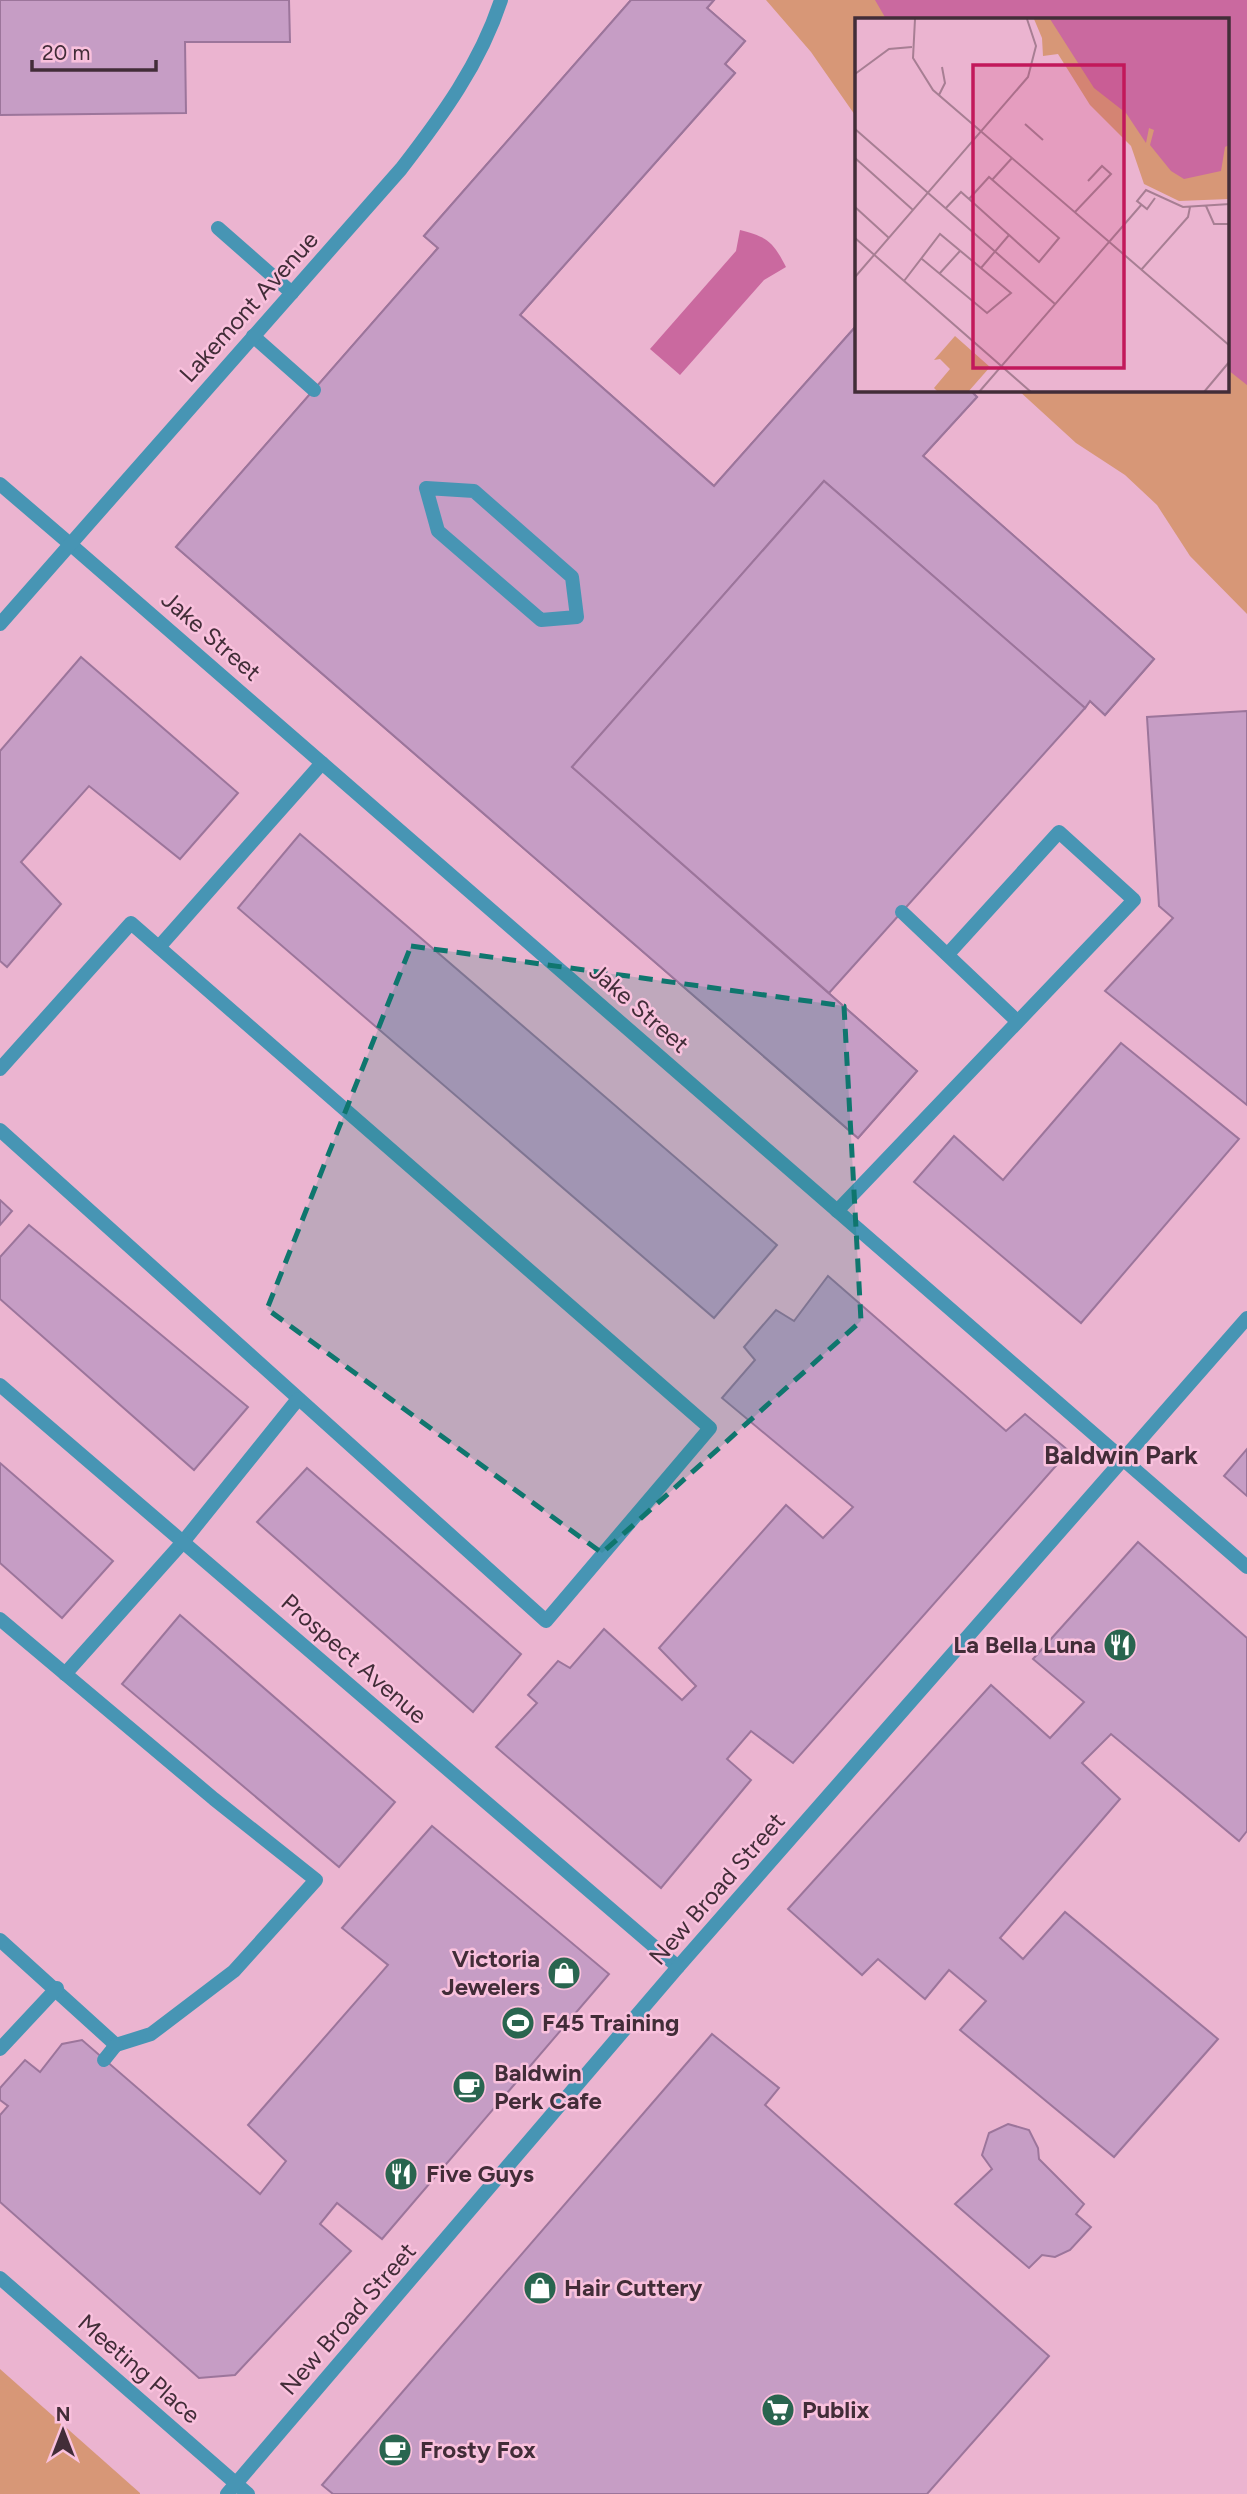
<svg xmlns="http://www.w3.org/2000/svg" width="1247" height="2494" font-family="Figtree,sans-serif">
<rect width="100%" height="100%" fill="#ebb4d0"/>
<g fill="#d79777">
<path d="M766 0H1247V614L1190 556 1157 505 1125 475 1076 443 1018 390H1228V19H857V118L811 52Z"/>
<path d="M0 2369 140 2493V2494H0Z"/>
</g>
<g fill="#ca699f">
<path d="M875 0H1247V385L1228 370V19H886Z"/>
<path d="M740 230C768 237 773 242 786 267L764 280 680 375 650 349 736 251Z"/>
</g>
<g fill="#c69dc5" stroke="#9c759b" stroke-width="2">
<path d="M0 0H289L290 42H185L186 113 0 115Z"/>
<path d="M631 0H714L707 8 745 41 725 64 735 73 520 315 714 486 857 325V390H970L977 397 923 456 1154 659 1105 715 1090 701 1085 708 824 481 572 767 917 1071 858 1138 176 547 438 248 424 236Z"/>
<path d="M631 0H714L707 8 745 41 725 64 735 73 520 315 714 486 857 325V390H970L977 397 923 456 1154 659 1105 715 1090 701 1085 708 824 481 572 767 917 1071 858 1138 176 547 438 248 424 236Z"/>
<path d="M824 481 1085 708 829 993 572 767Z"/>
<path d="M81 657 238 793 180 859 89 786 21 862 61 904 7 967 0 961V751Z"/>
<path d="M1247 711V1105L1105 991 1173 918 1159 906 1147 717Z"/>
<path d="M300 834 777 1245 714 1318 238 908Z"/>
<path d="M1121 1043 1239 1139 1081 1323 914 1182 954 1136 1003 1180Z"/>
<path d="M0 1200 12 1211 0 1225Z"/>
<path d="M29 1225 248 1407 194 1470 0 1299V1257Z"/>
<path d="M828 1276 1006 1431 1025 1414 1069 1451 793 1763 751 1731 727 1759 751 1780 661 1888 496 1747 537 1703 528 1695 558 1661 570 1668 604 1629 682 1700 696 1686 659 1648 786 1505 823 1538 853 1507 722 1398 755 1360 744 1347 776 1310 794 1321Z"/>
<path d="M1247 1449V1496L1224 1476Z"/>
<path d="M0 1463 113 1561 62 1618 0 1563Z"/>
<path d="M307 1468 521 1654 473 1712 257 1522Z"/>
<path d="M1138 1542 1247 1638V1831L1239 1841 1111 1734 1082 1763 1120 1799 1000 1938 1023 1959 1065 1912 1218 2039 1114 2157 960 2030 986 2001 949 1970 925 1999 878 1959 862 1975 788 1909 991 1685 1050 1738 1084 1702 1033 1659Z"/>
<path d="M180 1615 395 1802 339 1867 122 1684Z"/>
<path d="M432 1826 609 1974 382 2239 337 2203 320 2224 351 2251 235 2375 199 2378 0 2202V2115L8 2106 0 2100V2088L25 2060 40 2072 62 2044 82 2040 260 2194 286 2161 248 2125 388 1965 342 1928Z"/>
<path d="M712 2034 779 2088 765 2105 1049 2356 927 2494H333L322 2485Z"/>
<path d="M1008 2124 1029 2130 1038 2148 1039 2159 1084 2204 1076 2214 1091 2227 1070 2250 1055 2257 1042 2255 1029 2268 955 2204 992 2169 982 2155 989 2133Z"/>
</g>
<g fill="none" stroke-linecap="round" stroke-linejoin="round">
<g stroke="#4795b4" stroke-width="14">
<path d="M218 228 292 293"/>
<path d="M253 336 314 390"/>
<path d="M426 488 474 491 572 577 577 617 541 620 438 531Z"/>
<path d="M902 912 1017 1021"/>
<path d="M159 947 322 763"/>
<path d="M0 1069 131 923 710 1428 546 1621 0 1130"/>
<path d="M837 1211 1134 900 1059 832 948 954"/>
<path d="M0 1619 214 1799 316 1880 234 1971 151 2034 116 2045 0 1940"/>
<path d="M65 1674 183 1542 298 1399"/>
<path d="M0 2049 57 1988"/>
<path d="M104 2060 116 2045"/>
</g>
<g stroke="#4795b4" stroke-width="14">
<path d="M0 484 70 544"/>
<path d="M0 1385 678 1967"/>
<path d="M0 2278 248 2494"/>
<path d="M227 2494 678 1967 1247 1318"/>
</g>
<g stroke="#4795b4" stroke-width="14">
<path d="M70 544 1247 1567"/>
<path d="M0 624 401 169C442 116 480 64 501 0"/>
</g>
</g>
<path fill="#0f766e" fill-opacity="0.2" stroke="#0f766e" stroke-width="5" stroke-dasharray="14 9" stroke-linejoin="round" d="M411 946 844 1006 861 1321 602 1553 267 1309Z"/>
<defs>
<symbol id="restaurant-disc" viewBox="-11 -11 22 22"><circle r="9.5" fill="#29654f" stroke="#f9c1dd"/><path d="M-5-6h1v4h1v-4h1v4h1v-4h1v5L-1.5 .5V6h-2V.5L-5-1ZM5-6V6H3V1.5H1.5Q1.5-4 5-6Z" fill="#fff"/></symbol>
<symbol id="shop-disc" viewBox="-11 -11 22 22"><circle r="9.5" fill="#29654f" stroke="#f9c1dd"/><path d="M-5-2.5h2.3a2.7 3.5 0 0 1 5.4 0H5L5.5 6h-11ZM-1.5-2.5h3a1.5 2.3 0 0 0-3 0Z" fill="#fff"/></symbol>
<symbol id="stadium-disc" viewBox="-11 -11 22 22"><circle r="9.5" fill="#29654f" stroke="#f9c1dd"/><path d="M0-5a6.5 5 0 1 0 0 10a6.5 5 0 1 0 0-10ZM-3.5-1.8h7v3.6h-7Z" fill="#fff"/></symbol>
<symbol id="cafe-disc" viewBox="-11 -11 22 22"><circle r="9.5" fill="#29654f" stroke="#f9c1dd"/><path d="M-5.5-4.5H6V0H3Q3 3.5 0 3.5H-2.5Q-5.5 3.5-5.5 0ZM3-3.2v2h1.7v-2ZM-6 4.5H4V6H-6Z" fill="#fff"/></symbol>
<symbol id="supermarket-disc" viewBox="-11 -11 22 22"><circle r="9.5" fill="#29654f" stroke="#f9c1dd"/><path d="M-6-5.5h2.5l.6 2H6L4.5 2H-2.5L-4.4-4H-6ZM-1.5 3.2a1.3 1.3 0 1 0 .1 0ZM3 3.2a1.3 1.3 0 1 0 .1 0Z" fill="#fff"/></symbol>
</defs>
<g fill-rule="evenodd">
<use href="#restaurant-disc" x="1101" y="1626" width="38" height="38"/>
<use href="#shop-disc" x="545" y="1954" width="38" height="38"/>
<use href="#stadium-disc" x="499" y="2004" width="38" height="38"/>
<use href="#cafe-disc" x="450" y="2068" width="38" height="38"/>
<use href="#restaurant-disc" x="382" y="2155" width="38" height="38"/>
<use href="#shop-disc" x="521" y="2269" width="38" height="38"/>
<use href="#supermarket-disc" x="759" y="2391" width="38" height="38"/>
<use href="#cafe-disc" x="376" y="2431" width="38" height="38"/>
</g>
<g text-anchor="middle" stroke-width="5" stroke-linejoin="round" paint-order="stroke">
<g font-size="24" fill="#422d38" stroke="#f9c1dd">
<text transform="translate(249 307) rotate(-48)" y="8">Lakemont Avenue</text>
<text transform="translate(211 636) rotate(41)" y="8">Jake Street</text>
<text transform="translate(639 1008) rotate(41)" y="8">Jake Street</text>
<text transform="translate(354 1659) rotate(41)" y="8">Prospect Avenue</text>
<text transform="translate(717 1889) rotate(-49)" y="8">New Broad Street</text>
<text transform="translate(348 2319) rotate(-49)" y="8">New Broad Street</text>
<text transform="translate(139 2369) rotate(41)" y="8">Meeting Place</text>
</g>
<g font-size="24" font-weight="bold" fill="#422d38" stroke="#f9c1dd" text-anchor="start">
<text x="1096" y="1653" text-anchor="end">La Bella Luna</text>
<text x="540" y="1967" text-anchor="end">Victoria<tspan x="540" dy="28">Jewelers</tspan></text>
<text x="542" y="2031">F45 Training</text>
<text x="494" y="2081">Baldwin<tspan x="494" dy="28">Perk Cafe</tspan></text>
<text x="426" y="2182">Five Guys</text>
<text x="564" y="2296">Hair Cuttery</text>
<text x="802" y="2418">Publix</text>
<text x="420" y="2458">Frosty Fox</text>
</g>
<g font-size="26" font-weight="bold" fill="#422d38" stroke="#f9c1dd">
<text x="1121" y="1464">Baldwin Park</text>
</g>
</g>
<g transform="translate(855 18)">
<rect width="374" height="374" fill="#ebb4d0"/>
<path d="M179 1H248L374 89V181L324 183 289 166 276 128 235 87 203 36 188 38 187 20ZM100 318 135 349 113 374H83L79 370 95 351 85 341 79 342Z" fill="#d79777"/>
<path d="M195 1H374V127L370 129 366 153 329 161 316 153 295 127 299 112 294 110 291 125 271 95 239 70Z" fill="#ca699f"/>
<path fill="none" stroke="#a77e93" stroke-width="2" d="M60 1 58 40 78 72 375 328M0 56 34 31 57 29M84 77 90 65 87 49M170 106 188 122M170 106 188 122M0 111 200 286M0 140 58 192M137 162 157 140M300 180 292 191 282 183 291 172 328 189 375 186M351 188 359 206H375M0 189 34 220M90 191 106 174 114 181M220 194 256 156 247 148 233 163M0 220 176 374M126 250 154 217 184 244 204 220 134 159 114 181 154 217M286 252 333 199 335 189M85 255 105 233M0 259 173 59 181 28 172 1M49 263 85 216 156 275 132 295 67 241M124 374 287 186M349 374 375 343"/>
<path fill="#c2185b" fill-opacity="0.15" stroke="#c2185b" stroke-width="3.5" d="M118 47H269V350H118Z"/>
<rect width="374" height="374" fill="none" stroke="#422d38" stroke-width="3.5"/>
</g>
<g transform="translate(63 2431)" stroke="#f9c1dd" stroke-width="5" paint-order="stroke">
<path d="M0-5L12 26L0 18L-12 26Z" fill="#422d38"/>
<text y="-10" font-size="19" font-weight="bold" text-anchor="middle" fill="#422d38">N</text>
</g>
<path d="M32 60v10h124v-10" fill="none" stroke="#422d38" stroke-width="3.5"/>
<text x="42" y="60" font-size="21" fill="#422d38" stroke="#f9c1dd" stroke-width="5" paint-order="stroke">20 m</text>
</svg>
